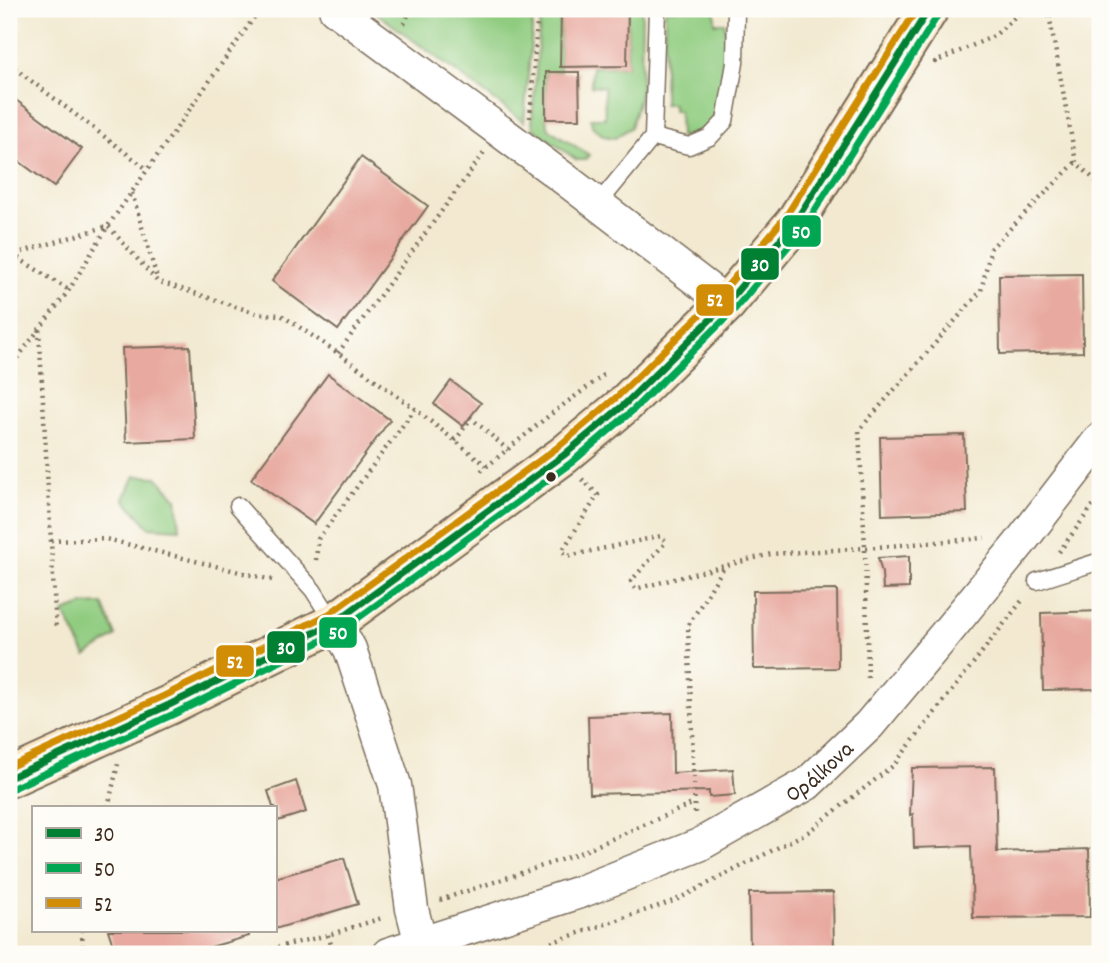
<svg xmlns="http://www.w3.org/2000/svg" width="1109" height="963" font-family="Dekko,sans-serif">
<rect width="100%" height="100%" fill="#fdfcf7"/>
<filter id="ink" filterUnits="userSpaceOnUse"><feTurbulence type="fractalNoise" baseFrequency=".0143" numOctaves="2"/><feDisplacementMap in="SourceGraphic" scale="14" xChannelSelector="R" yChannelSelector="G"/><feConvolveMatrix kernelMatrix="1 2 1 2 8 2 1 2 1" color-interpolation-filters="sRGB"/></filter>
<filter id="wash" filterUnits="userSpaceOnUse"><feTurbulence type="fractalNoise" baseFrequency=".00686" numOctaves="4" result="noise"/><feDisplacementMap in="SourceGraphic" scale="28" xChannelSelector="R" yChannelSelector="G"/><feGaussianBlur stdDeviation="1.57" result="paint"/><feColorMatrix in="noise" values="0 0 0 0 0 0 0 0 0 0 0 0 0 0 0 0 0 1.4 0 .05"/><feComposite in="paint" operator="in"/></filter>
<g filter="url(#wash)">
<rect width="100%" height="100%" fill="#f2e9d0"/>
<g fill="#90cc80" stroke="#667b4f" stroke-width="2">
<path d="M371 9H534L524 122Z"/>
<path d="M541 9H561L560 72 546 73V119L549 129 589 155 585 160H577L534 129 532 123Z"/>
<path d="M628 9H642L641 91 631 127 615 138 604 136 592 126 591 118H605L604 87 591 86 592 67 627 66Z"/>
<path d="M665 9H715V23H725C724 53 730 108 705 128 698 134 689 135 680 137L679 111 673 110V104H664Z"/>
<path d="M135 476 157 477 177 499 180 529 149 527 124 499Z"/>
<path d="M103 604 116 636 86 656 64 612 83 605Z"/>
</g>
<g id="blocks">
<g fill="#e8aaa0">
<path d="M561 9H628L627 66 560 67Z"/>
<path d="M546 72H579L580 119H546Z"/>
<path d="M9 95 82 149 54 187 9 154Z"/>
<path d="M361 157 428 206 338 330 272 281Z"/>
<path d="M1082 274 1083 352 1000 354 999 275Z"/>
<path d="M190 346 195 439 126 442 122 348Z"/>
<path d="M328 374 390 420 314 524 251 479Z"/>
<path d="M451 381 481 403 463 426 434 404Z"/>
<path d="M964 435 967 512 882 515 880 437Z"/>
<path d="M909 556V588L883 589 882 573 878 558Z"/>
<path d="M837 590 838 668 754 669 753 591Z"/>
<path d="M1100 611V689L1043 690 1041 613Z"/>
<path d="M672 713 673 773 733 769 735 795 709 797V791L590 794 588 716Z"/>
<path d="M995 767 997 852 1089 849 1090 917 973 918 971 846 914 848 913 814 910 815 912 768Z"/>
<path d="M296 781 306 812 278 821 275 807H273L268 791Z"/>
<path d="M344 858 358 904 275 929V878Z"/>
<path d="M833 892 834 954H750L749 893Z"/>
<path d="M108 930H248L249 936 186 954H116Z"/>
</g>
</g>
</g>
<g filter="url(#ink)">
<use href="#blocks" fill-opacity="0" stroke="#7b6d5c" stroke-width="2"/>
<g fill="none" stroke-linecap="round" stroke-linejoin="round">
<defs>
<g id="lane">
<path d="M653 137 689 146 710 137 725 121 735 63 736 9"/>
<path d="M598 204 653 137 657 9"/>
<path d="M238 506 313 590 334 623"/>
<path d="M1037 581 1100 561"/>
</g>
<g id="street">
<path d="M335 9 566 180 727 303"/>
<path d="M334 623 350 649 395 785 412 909 421 944"/>
<path id="s1" d="M388 954 580 892 699 845 807 784 869 725 943 637 1019 544 1100 439"/>
</g>
<path id="secondary" d="M9 778 169 705 334 623 564 455 625 404 727 303 795 222 929 9"/>
</defs>
<use href="#lane" stroke="#7b6d5c" stroke-width="19"/>
<use href="#street" stroke="#7b6d5c" stroke-width="35"/>
<use href="#secondary" stroke="#7b6d5c" stroke-width="42"/>
<g stroke="#7b6d5c" stroke-width="4.5" stroke-dasharray="2 5" stroke-linecap="butt">
<path d="M1048 9 1076 162 1100 185"/>
<path d="M404 24 411 9"/>
<path d="M936 61 935 62 994 36 1024 9"/>
<path d="M9 64 147 169"/>
<path d="M530 118 538 9"/>
<path d="M132 193 157 278"/>
<path d="M22 252 108 226 157 281 259 314 281 315 338 353 415 409 487 466"/>
<path d="M18 258 69 290"/>
<path d="M39 330 56 630"/>
<path d="M338 353 484 153"/>
<path d="M9 369 69 290 108 226 260 9"/>
<path d="M470 417 508 450"/>
<path d="M455 441 471 418"/>
<path d="M481 471 551 414 604 375"/>
<path d="M582 479 598 495 562 551 568 556 661 536 666 542 631 581 635 589 771 554 865 548 985 538"/>
<path d="M51 541 106 539 276 581"/>
<path d="M1059 552 1100 496"/>
<path d="M316 560 318 539 415 409"/>
<path d="M868 678 865 548 859 430 981 291 991 248 1076 162"/>
<path d="M108 807 118 764"/>
<path d="M695 813 688 626 724 567"/>
<path d="M440 900 575 855 694 803"/>
<path d="M82 930 83 954"/>
<path d="M328 935 334 954"/>
<path d="M250 954 328 935 385 917"/>
<path d="M518 954 676 900 808 832 894 765 1024 598"/>
</g>
<use href="#lane" stroke="#fff" stroke-width="16"/>
<use href="#street" stroke="#fff" stroke-width="32"/>
<use href="#secondary" stroke="#fbe6c4" stroke-width="38"/>
<defs>
<path id="bus-1" d="M9 778 169 705 334 623 564 455 625 404 727 303 795 222 929 9"/>
<path id="bus-2" d="M13 788 174 714 339 632 571 463 632 411 734 310 803 229 938 15"/>
<path id="bus-3" d="M9 767 164 696 329 614 558 447 618 396 719 296 786 216 917 9"/>
</defs>
<use href="#bus-1" stroke="#fdfcf7" stroke-width="12"/>
<use href="#bus-2" stroke="#fdfcf7" stroke-width="12"/>
<use href="#bus-3" stroke="#fdfcf7" stroke-width="12"/>
<use href="#bus-1" stroke="#008033" stroke-width="7"/>
<use href="#bus-2" stroke="#00a651" stroke-width="7"/>
<use href="#bus-3" stroke="#d18d06" stroke-width="7"/>
</g>
</g>
<circle fill="#3b2a1e" stroke="#fdfcf7" stroke-width="2.5" cx="551" cy="477" r="6"/>
<g text-anchor="middle" stroke-width="5" stroke-linejoin="round" paint-order="stroke">
<g font-size="23" fill="#3b2a1e" stroke="#fdfcf7">
<text dy="8" stroke="none"><textPath href="#s1" startOffset="471">Opálkova</textPath></text>
</g>
</g>
<g stroke="#fdfcf7" stroke-width="2.5">
<rect x="781" y="214" width="41" height="34" rx="7" fill="#00a651"/>
<rect x="740" y="247" width="40" height="34" rx="7" fill="#008033"/>
<rect x="695" y="283" width="40" height="34" rx="7" fill="#d18d06"/>
<rect x="318" y="616" width="40" height="33" rx="7" fill="#00a651"/>
<rect x="266" y="630" width="40" height="34" rx="7" fill="#008033"/>
<rect x="215" y="644" width="40" height="34" rx="7" fill="#d18d06"/>
</g>
<g font-size="19" text-anchor="middle" font-weight="bold" fill="#fff">
<text x="801" y="238">50</text>
<text x="760" y="271">30</text>
<text x="715" y="306">52</text>
<text x="338" y="639">50</text>
<text x="286" y="654">30</text>
<text x="235" y="668">52</text>
</g>
<rect width="1109" height="963" fill="none" stroke="#fdfcf7" stroke-width="35"/>
<rect x="32" y="806" width="245" height="126" fill="#fdfcf7" stroke="#afa8a0" stroke-width="2"/>
<rect x="46" y="828" width="35" height="10" fill="#008033" stroke="#afa8a0" stroke-width="2"/>
<text x="94" y="841" font-size="21" fill="#3b2a1e">30</text>
<rect x="46" y="863" width="35" height="10" fill="#00a651" stroke="#afa8a0" stroke-width="2"/>
<text x="94" y="876" font-size="21" fill="#3b2a1e">50</text>
<rect x="46" y="898" width="35" height="10" fill="#d18d06" stroke="#afa8a0" stroke-width="2"/>
<text x="94" y="911" font-size="21" fill="#3b2a1e">52</text>
</svg>
